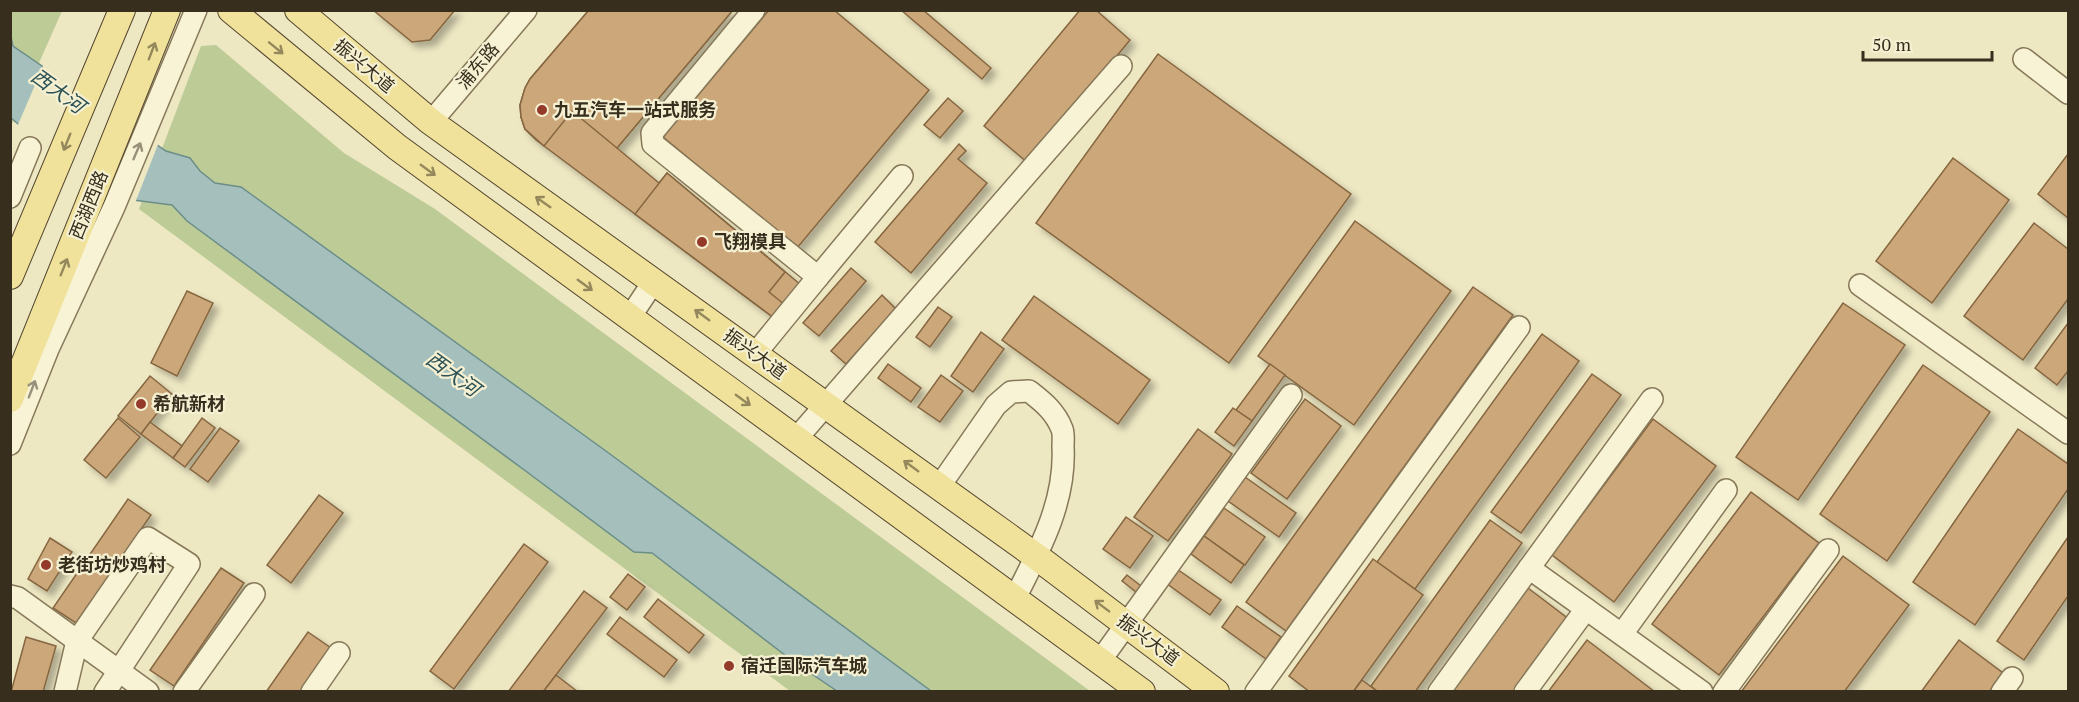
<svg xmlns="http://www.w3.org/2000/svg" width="2079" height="702" font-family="'PT Serif','Noto Sans SC',serif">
<defs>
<filter id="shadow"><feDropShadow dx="5.5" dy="5.5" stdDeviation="3" flood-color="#0004"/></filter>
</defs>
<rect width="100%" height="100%" fill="#ede7c2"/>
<g fill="#bdcb97">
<path d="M11 11H62L11 126Z"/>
<path d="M216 45 344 153 435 209 1090 691H790L139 209 201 46Z"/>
</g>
<path fill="#a5c0bc" stroke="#6c8e8a" stroke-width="1.5" d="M10 32 13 46 166 151 190 158 200 171 215 183 241 187 610 454 931 691H837L794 662 652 553 634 552 527 472 187 221 172 205 133 200 18 124 11 118Z"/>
<path fill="#ede7c2" d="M44 64 159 142 135 203 17 127Z"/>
<g fill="#cba779" stroke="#856640" stroke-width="1.5" filter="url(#shadow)">
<path d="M373 10H455L430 40 412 42Z"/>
<path d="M589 10H733L617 148 659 183 667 173 801 285 774 318 536 140 525 129 521 117 520 105 525 88 530 79Z"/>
<path d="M589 10H733L617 148 572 111 544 146 525 129 521 117 520 105 525 88 530 79Z"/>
<path d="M769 10H834L929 90 797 248 663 137Z"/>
<path d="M901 10H923L991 68 982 79Z"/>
<path d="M1080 10H1096L1130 40 1028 163 984 126Z"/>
<path d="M1158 54 1351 194 1229 363 1036 223Z"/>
<path d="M948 98 963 111 940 138 924 125Z"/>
<path d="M959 144 966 151 958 159 987 183 911 273 875 242Z"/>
<path d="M2068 154V218L2038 194Z"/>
<path d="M1953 158 2009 200 1932 303 1876 261Z"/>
<path d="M667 173 785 272 769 292 785 305 774 318 635 214Z"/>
<path d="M1355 221 1451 291 1354 425 1258 356Z"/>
<path d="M2034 223 2068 249V299L2023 360 1964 316Z"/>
<path d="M851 268 866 281 819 336 803 323Z"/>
<path d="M1473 287 1513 315 1286 631 1246 602Z"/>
<path d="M187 291 213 303 177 376 151 363Z"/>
<path d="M882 295 896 309 846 364 831 351Z"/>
<path d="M1034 296 1150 380 1118 424 1002 340Z"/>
<path d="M1843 303 1905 345 1798 500 1736 457Z"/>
<path d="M938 307 952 317 930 347 916 337Z"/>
<path d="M2068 323V371L2057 385 2035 368Z"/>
<path d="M981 332 1004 349 973 392 951 376Z"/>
<path d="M1542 334 1579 361 1415 589 1377 562Z"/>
<path d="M888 364 921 388 911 402 878 378Z"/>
<path d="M1270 364 1285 375 1252 421 1236 410Z"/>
<path d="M1923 365 1990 412 1887 561 1820 514Z"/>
<path d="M1592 374 1621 395 1521 533 1491 512Z"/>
<path d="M941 375 963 391 940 422 918 407Z"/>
<path d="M150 376 172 394 141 434 118 416Z"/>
<path d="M1305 399 1341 426 1287 499 1251 473Z"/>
<path d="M1233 408 1252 421 1234 446 1215 432Z"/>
<path d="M118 418 140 437 106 478 84 460Z"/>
<path d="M202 418 215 428 185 467 173 458Z"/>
<path d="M1653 419 1716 466 1614 602 1552 555Z"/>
<path d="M150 422 182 446 173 458 141 434Z"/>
<path d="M220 428 239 441 208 482 190 469Z"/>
<path d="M1198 429 1232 454 1168 541 1134 517Z"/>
<path d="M2018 429 2068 464V489L1975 625 1913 582Z"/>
<path d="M1245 477 1296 513 1279 537 1228 501Z"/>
<path d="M1751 492 1819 543 1719 675 1652 624Z"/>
<path d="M319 495 343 513 291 583 267 565Z"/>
<path d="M128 499 151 515 76 623 53 608Z"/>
<path d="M1224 508 1265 537 1245 565 1204 536Z"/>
<path d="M1126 517 1153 536 1130 568 1103 549Z"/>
<path d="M1490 520 1522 543 1415 692H1378L1371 686Z"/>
<path d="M1204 536 1244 565 1231 583 1191 554Z"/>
<path d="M2068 537V596L2024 660 1997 641Z"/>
<path d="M50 538 72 552 47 591 28 579Z"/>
<path d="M524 544 548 562 454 689 430 671Z"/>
<path d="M1843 556 1909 605 1844 692H1741Z"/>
<path d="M1373 559 1423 595 1353 692H1310L1289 676Z"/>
<path d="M221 568 244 583 174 686 150 670Z"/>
<path d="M1177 569 1221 600 1210 615 1166 583Z"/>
<path d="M628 574 645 587 627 610 610 597Z"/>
<path d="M1127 575 1141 586 1136 592 1122 581Z"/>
<path d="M1528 588 1570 620 1516 692H1450Z"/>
<path d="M584 591 607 608 556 675 543 692H508Z"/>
<path d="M658 599 704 635 689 653 644 617Z"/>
<path d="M1237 606 1281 637 1266 659 1222 627Z"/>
<path d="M620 617 677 660 664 677 607 634Z"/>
<path d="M308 632 331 648 300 692H266Z"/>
<path d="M26 637 56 646 43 692H11Z"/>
<path d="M1587 640 1655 692H1548Z"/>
<path d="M1959 640 2003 673 1989 692H1921Z"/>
<path d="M556 675 578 692H543Z"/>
<path d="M1362 680 1378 692H1353Z"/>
</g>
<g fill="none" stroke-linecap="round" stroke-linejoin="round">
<defs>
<g id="minor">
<path d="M754 10 652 133 653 144 818 277 755 354"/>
<path d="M2024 59 2068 93"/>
<path d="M431 122 526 10"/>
<path d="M10 197 30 148"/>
<path d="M818 277 902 176"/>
<path d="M1860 285 2068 433"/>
<path d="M630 317 654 281"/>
<path d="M796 439 1121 66"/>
<path d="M10 444 48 349 114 207 196 10"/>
<path d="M939 487 996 405 1011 392 1029 391C1043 402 1055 411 1062 429 1064 434 1063 441 1063 447 1066 502 1039 551 1015 598"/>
<path d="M1529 568 1702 692"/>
<path d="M10 596 18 598 148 692"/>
<path d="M1622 634 1726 490"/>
<path d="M1100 661 1291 395"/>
<path d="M65 692 77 641 148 538 189 564 105 692"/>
<path d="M184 692 254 594"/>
<path d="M312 692 339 653"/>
<path d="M1256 692 1519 327"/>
<path d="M1439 692 1652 399"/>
<path d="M1525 692 1586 609"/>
<path d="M1724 692 1828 550"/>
<path d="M2002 692 2012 678"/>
</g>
<g id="major">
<path d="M231 10 397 147 1142 692"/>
<path d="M298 10 431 122 1037 557 1216 692"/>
<path d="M10 276 122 10"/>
<path d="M10 399 167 10"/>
</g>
</defs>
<use href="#minor" stroke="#87785a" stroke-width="24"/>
<use href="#major" stroke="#54462e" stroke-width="28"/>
<use href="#minor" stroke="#f8f3d5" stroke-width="21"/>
<use href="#major" stroke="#f0e29b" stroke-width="26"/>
</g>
<defs><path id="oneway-shaft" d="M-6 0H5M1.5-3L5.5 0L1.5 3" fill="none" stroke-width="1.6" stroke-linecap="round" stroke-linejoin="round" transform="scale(1.5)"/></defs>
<g stroke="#94885c">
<use href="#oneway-shaft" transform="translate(276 48) rotate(39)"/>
<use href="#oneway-shaft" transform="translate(152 51) rotate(-69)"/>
<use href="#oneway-shaft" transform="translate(67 142) rotate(112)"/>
<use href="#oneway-shaft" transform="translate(428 170) rotate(36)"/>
<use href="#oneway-shaft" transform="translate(543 202) rotate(-145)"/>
<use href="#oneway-shaft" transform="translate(64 267) rotate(-68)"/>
<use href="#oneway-shaft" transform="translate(585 285) rotate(36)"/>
<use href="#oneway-shaft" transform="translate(702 315) rotate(-144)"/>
<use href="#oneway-shaft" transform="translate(743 400) rotate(36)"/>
<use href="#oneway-shaft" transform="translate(911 466) rotate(-144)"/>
<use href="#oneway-shaft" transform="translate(1102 606) rotate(-143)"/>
</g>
<g stroke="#98907a">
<use href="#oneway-shaft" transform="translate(137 151) rotate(-67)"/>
<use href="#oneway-shaft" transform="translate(32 389) rotate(-69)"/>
</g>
<g fill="#943a2b" stroke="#f5f0d2" stroke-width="2">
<circle cx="542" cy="110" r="6"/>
<circle cx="702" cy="242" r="6"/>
<circle cx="141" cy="404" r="6"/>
<circle cx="46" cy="565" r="6"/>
<circle cx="729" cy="666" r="6"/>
</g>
<g text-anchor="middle" stroke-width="4.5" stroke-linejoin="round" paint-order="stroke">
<g font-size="18" fill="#372e1e" stroke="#f5f0d2">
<text transform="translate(364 66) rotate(40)" y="6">振兴大道</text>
<text transform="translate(478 66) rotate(-50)" y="6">浦东路</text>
<text transform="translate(89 205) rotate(-68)" y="6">西湖西路</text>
<text transform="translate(755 354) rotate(36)" y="6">振兴大道</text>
<text transform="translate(1148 640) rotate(37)" y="6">振兴大道</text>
</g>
<g font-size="18" font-weight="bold" fill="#372e1e" stroke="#f5f0d2" text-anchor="start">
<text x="554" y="116">九五汽车一站式服务</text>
<text x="714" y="248">飞翔模具</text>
<text x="153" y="410">希航新材</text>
<text x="58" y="571">老街坊炒鸡村</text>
<text x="741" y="672">宿迁国际汽车城</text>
</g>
<g font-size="20" font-style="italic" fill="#2d5356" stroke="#f5f0d2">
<text transform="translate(58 91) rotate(36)" y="7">西大河</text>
<text transform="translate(453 374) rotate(36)" y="7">西大河</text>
</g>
</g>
<rect width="2079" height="702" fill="none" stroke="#372e1e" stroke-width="24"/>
<path d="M1863 51v9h129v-9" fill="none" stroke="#372e1e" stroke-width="3"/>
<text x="1872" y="51" font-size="18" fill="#372e1e" stroke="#f5f0d2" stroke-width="4.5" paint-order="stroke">50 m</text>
</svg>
